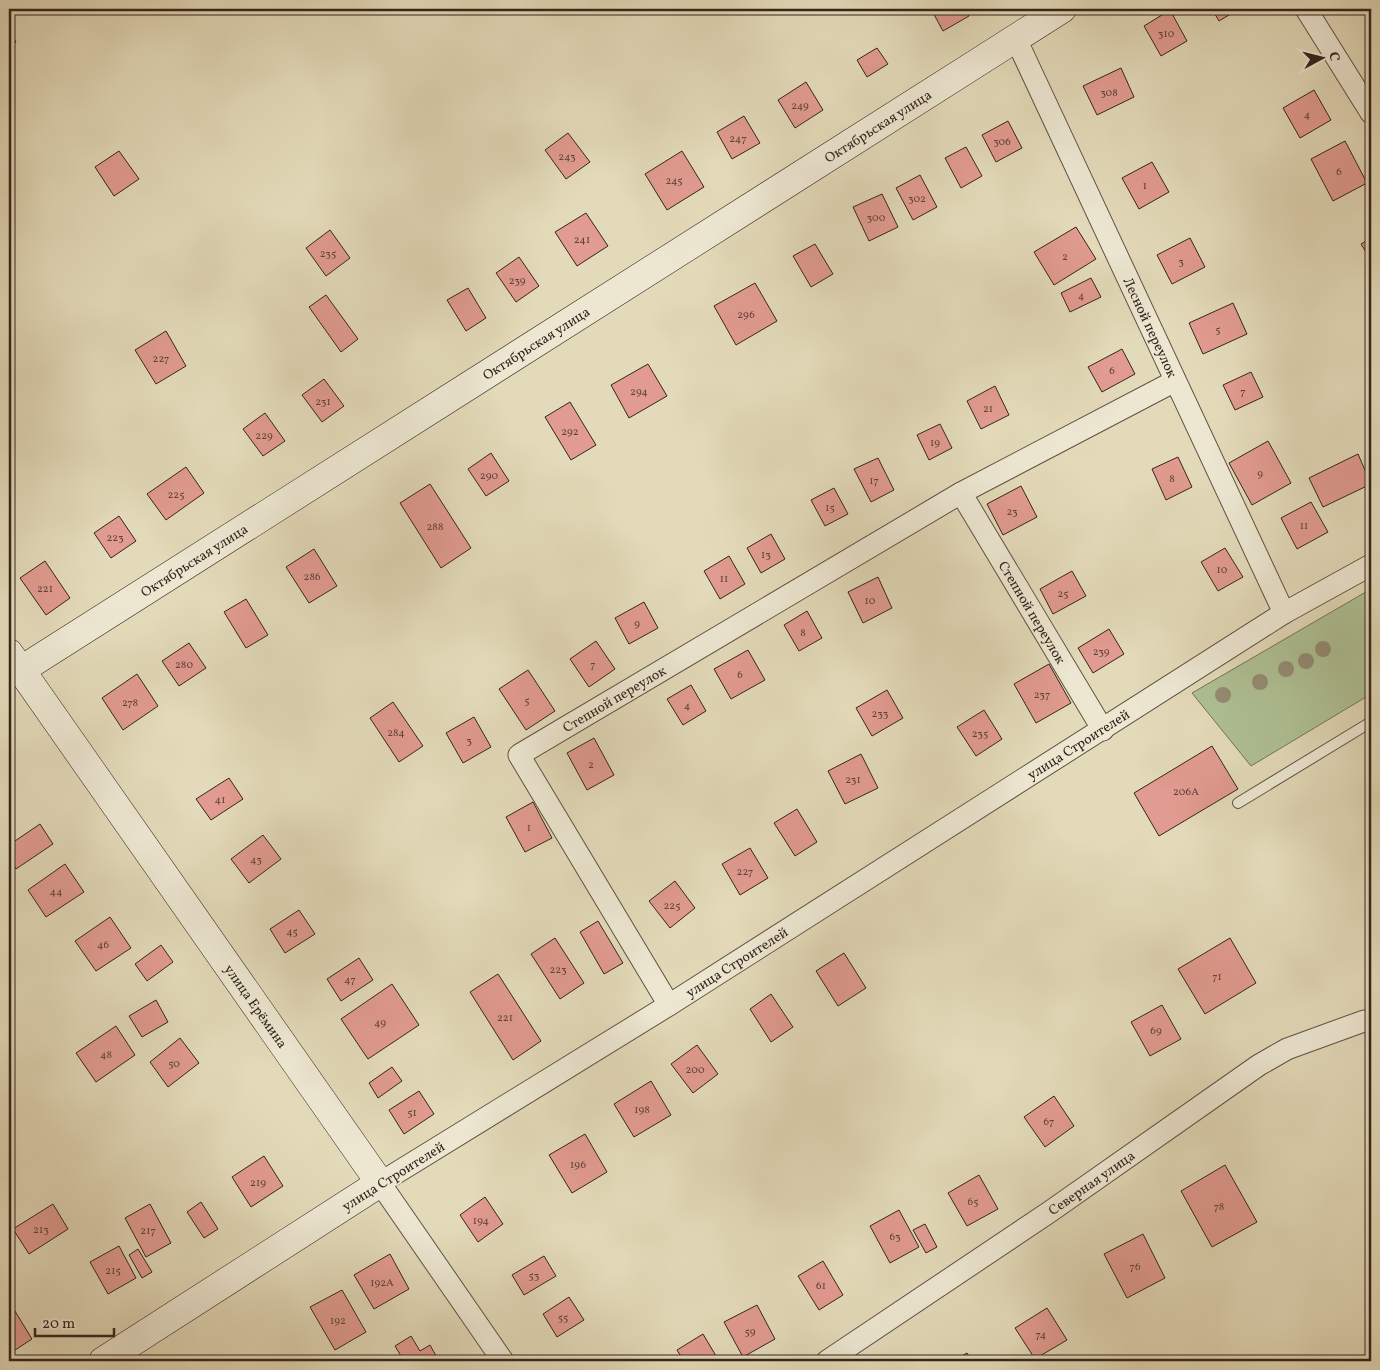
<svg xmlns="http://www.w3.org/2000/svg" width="1380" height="1370" font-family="Vollkorn,serif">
<rect width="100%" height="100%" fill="#e3dab9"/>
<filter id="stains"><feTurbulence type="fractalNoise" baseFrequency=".004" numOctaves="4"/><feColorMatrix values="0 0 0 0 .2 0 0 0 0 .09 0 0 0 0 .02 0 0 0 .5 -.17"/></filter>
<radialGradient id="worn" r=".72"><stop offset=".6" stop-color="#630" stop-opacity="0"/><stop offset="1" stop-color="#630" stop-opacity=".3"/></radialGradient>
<path fill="#aec194" stroke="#717358" d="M1371 589V694L1251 766 1192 693Z"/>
<g fill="#e19b90" stroke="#34251d">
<path d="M931 9H965L969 16 943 31Z"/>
<path d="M1212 9H1239L1219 21Z"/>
<path d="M1170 10 1187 41 1161 56 1144 26Z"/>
<path d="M9 31 16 42 9 47Z"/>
<path d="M877 48 888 64 867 77 857 60Z"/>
<path d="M1121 68 1134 97 1097 115 1083 86Z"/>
<path d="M806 82 823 110 795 128 778 100Z"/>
<path d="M1314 90 1331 120 1300 138 1283 108Z"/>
<path d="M744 116 760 143 732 159 717 132Z"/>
<path d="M1008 121 1022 148 996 162 982 135Z"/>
<path d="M568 133 590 162 566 179 545 150Z"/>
<path d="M1345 141 1367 183 1333 201 1311 159Z"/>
<path d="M966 147 982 176 961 188 945 158Z"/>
<path d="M119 151 139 179 114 196 95 167Z"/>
<path d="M682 151 704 187 667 210 645 174Z"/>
<path d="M1152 162 1169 192 1139 209 1122 178Z"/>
<path d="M920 175 937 207 913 220 896 188Z"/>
<path d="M882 194 898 227 869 241 853 207Z"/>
<path d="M586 213 608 246 577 266 555 232Z"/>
<path d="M1076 227 1096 259 1054 285 1034 252Z"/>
<path d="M330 230 350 258 326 276 306 248Z"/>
<path d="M1190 238 1205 267 1172 284 1157 255Z"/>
<path d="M1371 238V260L1361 244Z"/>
<path d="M815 244 833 274 811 287 793 256Z"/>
<path d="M519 257 539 286 516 302 496 273Z"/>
<path d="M1091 278 1101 297 1070 312 1061 293Z"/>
<path d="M755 283 777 321 736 345 714 306Z"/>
<path d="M468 288 486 318 466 331 447 300Z"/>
<path d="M326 295 358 339 341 352 309 307Z"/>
<path d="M1233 303 1247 334 1203 354 1189 323Z"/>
<path d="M166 331 186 366 156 384 135 350Z"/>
<path d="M1122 349 1135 374 1102 392 1088 367Z"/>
<path d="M648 364 667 396 629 418 611 385Z"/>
<path d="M1251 372 1263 397 1235 410 1223 385Z"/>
<path d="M324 379 344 406 322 422 302 395Z"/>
<path d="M995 386 1009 415 981 429 967 401Z"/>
<path d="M570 402 596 445 571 460 545 417Z"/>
<path d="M265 413 285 441 263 456 243 429Z"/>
<path d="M940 424 952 448 929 460 917 435Z"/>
<path d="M1268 441 1291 483 1252 505 1229 463Z"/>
<path d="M491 453 509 481 486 496 468 469Z"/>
<path d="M1358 454 1371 484 1323 507 1309 478Z"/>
<path d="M1178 457 1192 487 1166 500 1152 469Z"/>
<path d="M878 458 894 490 871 502 854 469Z"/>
<path d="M186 467 204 493 166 520 147 494Z"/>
<path d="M430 484 471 548 441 568 400 503Z"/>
<path d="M1021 486 1037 517 1003 535 987 504Z"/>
<path d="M834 488 848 514 825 526 811 500Z"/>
<path d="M1311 502 1328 532 1297 549 1281 518Z"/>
<path d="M119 516 136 541 111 558 94 533Z"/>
<path d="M771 534 785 559 761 573 747 548Z"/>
<path d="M1225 548 1243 577 1218 591 1201 562Z"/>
<path d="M314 549 337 586 309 603 286 567Z"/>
<path d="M729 556 745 584 720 599 704 571Z"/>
<path d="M45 561 70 598 46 615 20 578Z"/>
<path d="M1072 571 1086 596 1053 614 1040 589Z"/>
<path d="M878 577 892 608 863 623 848 592Z"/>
<path d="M246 599 268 635 246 648 224 612Z"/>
<path d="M644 602 658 628 629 644 615 618Z"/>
<path d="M807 611 822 638 799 651 784 625Z"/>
<path d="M1109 629 1124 654 1093 673 1078 648Z"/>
<path d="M596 641 615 669 589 687 570 659Z"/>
<path d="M189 643 206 668 179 686 162 661Z"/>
<path d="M748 650 765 680 731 699 714 669Z"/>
<path d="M1049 664 1071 703 1036 723 1014 684Z"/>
<path d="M528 670 555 711 526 730 499 689Z"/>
<path d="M137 674 158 706 123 730 102 698Z"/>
<path d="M691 685 706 711 683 725 667 699Z"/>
<path d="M887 690 903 718 872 736 856 708Z"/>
<path d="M393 702 423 746 399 762 370 718Z"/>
<path d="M984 710 1002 739 976 756 957 727Z"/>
<path d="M474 717 491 747 463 763 446 733Z"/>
<path d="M594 738 614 775 587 790 567 753Z"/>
<path d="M1212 746 1238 789 1159 836 1134 793Z"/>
<path d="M861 754 878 788 845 804 828 771Z"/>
<path d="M229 778 243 799 211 820 196 799Z"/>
<path d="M533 802 552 838 525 852 506 817Z"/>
<path d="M797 809 817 842 795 856 774 823Z"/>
<path d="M40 824 53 844 16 869 9 857V845Z"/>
<path d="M263 835 281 859 249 883 231 859Z"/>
<path d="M750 848 768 878 740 895 722 864Z"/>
<path d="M65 864 84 892 46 917 28 890Z"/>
<path d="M675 881 695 908 670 928 649 901Z"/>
<path d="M299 910 315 934 285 953 270 929Z"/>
<path d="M110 917 131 948 96 971 75 941Z"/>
<path d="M598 921 623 963 604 974 580 932Z"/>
<path d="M555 938 584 983 560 999 531 954Z"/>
<path d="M1230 938 1256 983 1205 1014 1178 969Z"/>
<path d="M161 945 173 962 147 981 135 964Z"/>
<path d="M844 953 866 988 838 1006 816 971Z"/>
<path d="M359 958 373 980 341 1001 327 979Z"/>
<path d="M498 974 541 1041 513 1060 470 992Z"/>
<path d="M392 984 419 1025 368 1059 341 1019Z"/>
<path d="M771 994 793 1027 771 1042 750 1009Z"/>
<path d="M156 1000 168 1022 142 1037 129 1016Z"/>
<path d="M1162 1005 1181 1039 1150 1056 1131 1022Z"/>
<path d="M116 1026 135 1055 96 1082 76 1053Z"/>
<path d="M180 1038 199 1063 168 1087 150 1062Z"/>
<path d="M697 1045 718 1074 693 1093 671 1064Z"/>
<path d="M392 1067 402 1081 378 1098 369 1083Z"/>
<path d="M651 1081 671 1115 634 1137 614 1104Z"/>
<path d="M419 1091 434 1114 404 1134 389 1110Z"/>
<path d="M1054 1096 1074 1126 1045 1147 1024 1117Z"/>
<path d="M585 1134 607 1172 572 1193 549 1155Z"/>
<path d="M264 1156 283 1186 251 1207 232 1177Z"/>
<path d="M1225 1165 1257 1222 1212 1247 1181 1191Z"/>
<path d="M979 1175 998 1209 967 1226 948 1193Z"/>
<path d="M485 1197 503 1224 478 1242 460 1215Z"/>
<path d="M201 1202 218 1229 204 1238 187 1212Z"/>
<path d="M53 1204 68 1229 29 1254 13 1229Z"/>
<path d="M150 1204 171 1243 146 1257 125 1218Z"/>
<path d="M899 1210 919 1247 890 1263 870 1226Z"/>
<path d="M925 1224 937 1247 926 1253 913 1230Z"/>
<path d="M1143 1234 1165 1278 1127 1298 1104 1254Z"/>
<path d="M119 1246 136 1278 108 1294 90 1262Z"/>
<path d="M138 1249 152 1272 142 1278 129 1255Z"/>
<path d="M390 1254 409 1289 374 1309 354 1275Z"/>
<path d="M544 1256 556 1276 524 1295 512 1275Z"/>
<path d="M823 1261 843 1295 819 1310 798 1276Z"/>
<path d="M342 1290 366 1332 335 1350 310 1307Z"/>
<path d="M569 1297 584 1320 557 1337 543 1314Z"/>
<path d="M10 1303 32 1339 9 1354V1304Z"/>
<path d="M757 1305 775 1339 743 1357 724 1322Z"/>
<path d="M1047 1308 1067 1340 1035 1359 1015 1328Z"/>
<path d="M703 1334 719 1361H684L677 1350Z"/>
<path d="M411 1336 420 1351 430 1345 439 1361H404L395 1346Z"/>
<path d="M967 1353 972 1361H953Z"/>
</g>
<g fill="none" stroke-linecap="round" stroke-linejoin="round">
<defs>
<path id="lane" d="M1238 803 1371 722"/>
<g id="street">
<path d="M1306 9 1371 113"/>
<path id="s1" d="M1016 39 1284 613"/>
<path id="s2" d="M961 493 1103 730"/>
<path id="s3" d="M669 1005 519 755 961 493 1175 381"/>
<path id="s4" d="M503 1361 380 1183 669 1005 1284 613 1371 565"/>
<path id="s5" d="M827 1361 1048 1213 1259 1065 1287 1049 1364 1021"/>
</g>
<g id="secondary">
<path id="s6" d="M9 653 380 1183 103 1361"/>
<path id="s7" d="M21 670 1062 9"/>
</g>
</defs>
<use href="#lane" stroke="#605244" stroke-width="12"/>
<use href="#street" stroke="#605244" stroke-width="23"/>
<use href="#secondary" stroke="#34251d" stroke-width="29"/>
<use href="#lane" stroke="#ede7d2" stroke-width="10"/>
<use href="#street" stroke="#ede7d2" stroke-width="21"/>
<use href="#secondary" stroke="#ede7d2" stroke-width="28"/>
</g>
<g fill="#938c74">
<circle cx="1323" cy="649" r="8"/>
<circle cx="1306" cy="661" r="8"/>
<circle cx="1286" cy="669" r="8"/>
<circle cx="1260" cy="682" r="8"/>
<circle cx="1223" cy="695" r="8"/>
</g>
<g text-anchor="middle" stroke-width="4" stroke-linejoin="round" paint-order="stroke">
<g font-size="11" fill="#5f423a">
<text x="1166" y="37">310</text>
<text x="1109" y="96">308</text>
<text x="800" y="109">249</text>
<text x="1307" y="118">4</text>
<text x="738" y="142">247</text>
<text x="1002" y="145">306</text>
<text x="567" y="160">243</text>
<text x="1339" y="175">6</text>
<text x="674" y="184">245</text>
<text x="1145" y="189">1</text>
<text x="917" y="202">302</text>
<text x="876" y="221">300</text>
<text x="582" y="243">241</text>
<text x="328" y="257">235</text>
<text x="1065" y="260">2</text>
<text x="1181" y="265">3</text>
<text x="517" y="284">239</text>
<text x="1081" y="299">4</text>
<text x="746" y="318">296</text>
<text x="1218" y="333">5</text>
<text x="161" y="362">227</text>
<text x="1112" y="374">6</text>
<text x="639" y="395">294</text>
<text x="1243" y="395">7</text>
<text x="323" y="405">231</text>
<text x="988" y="412">21</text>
<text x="570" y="435">292</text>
<text x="264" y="439">229</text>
<text x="935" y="446">19</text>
<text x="1260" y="477">9</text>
<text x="489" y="479">290</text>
<text x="1172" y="482">8</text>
<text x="874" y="484">17</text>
<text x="176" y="498">225</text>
<text x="830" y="511">15</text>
<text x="1012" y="515">23</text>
<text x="1304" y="529">11</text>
<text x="435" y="530">288</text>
<text x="115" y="541">223</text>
<text x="766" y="558">13</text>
<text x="1222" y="573">10</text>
<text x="312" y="580">286</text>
<text x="724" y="582">11</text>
<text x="45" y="592">221</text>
<text x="1063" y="597">25</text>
<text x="870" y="604">10</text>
<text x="637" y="627">9</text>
<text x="803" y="636">8</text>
<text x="1101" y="655">239</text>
<text x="184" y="668">280</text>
<text x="593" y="668">7</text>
<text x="740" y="678">6</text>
<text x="1042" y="698">237</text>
<text x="527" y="704">5</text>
<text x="130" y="706">278</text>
<text x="687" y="709">4</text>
<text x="880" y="717">233</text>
<text x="396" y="736">284</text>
<text x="980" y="737">235</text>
<text x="469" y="744">3</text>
<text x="591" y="768">2</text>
<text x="853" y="783">231</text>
<text x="1186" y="795">206А</text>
<text x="220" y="803">41</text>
<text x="529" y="831">1</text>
<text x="256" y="863">43</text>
<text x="745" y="875">227</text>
<text x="56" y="895">44</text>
<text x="672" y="909">225</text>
<text x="292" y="935">45</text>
<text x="103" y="948">46</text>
<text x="558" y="973">223</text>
<text x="1217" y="980">71</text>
<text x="350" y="983">47</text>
<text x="505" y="1021">221</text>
<text x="380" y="1026">49</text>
<text x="1156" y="1034">69</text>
<text x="106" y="1058">48</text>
<text x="174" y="1067">50</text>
<text x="695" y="1073">200</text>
<text x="642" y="1113">198</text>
<text x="412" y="1116">51</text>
<text x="1049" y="1125">67</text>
<text x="578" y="1168">196</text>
<text x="258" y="1186">219</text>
<text x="973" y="1205">65</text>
<text x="1219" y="1210">78</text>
<text x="481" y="1224">194</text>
<text x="41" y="1233">213</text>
<text x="148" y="1234">217</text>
<text x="895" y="1240">63</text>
<text x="1135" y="1270">76</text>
<text x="113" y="1274">215</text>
<text x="534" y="1279">53</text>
<text x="382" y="1286">192А</text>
<text x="821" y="1289">61</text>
<text x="563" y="1321">55</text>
<text x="338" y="1324">192</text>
<text x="750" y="1335">59</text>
<text x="1041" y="1338">74</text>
</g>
<g font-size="14" fill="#34251d" stroke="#ede7d2">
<text dy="5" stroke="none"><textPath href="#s7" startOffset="1015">Октябрьская улица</textPath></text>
<text dy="5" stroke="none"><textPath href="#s1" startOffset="318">Лесной переулок</textPath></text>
<text dy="5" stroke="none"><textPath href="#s7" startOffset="610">Октябрьская улица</textPath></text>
<text dy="5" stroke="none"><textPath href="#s7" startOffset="205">Октябрьская улица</textPath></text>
<text dy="5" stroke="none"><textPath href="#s2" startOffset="139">Степной переулок</textPath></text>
<text dy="5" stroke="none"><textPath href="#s3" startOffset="402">Степной переулок</textPath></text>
<text dy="5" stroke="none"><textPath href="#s4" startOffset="1041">улица Строителей</textPath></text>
<text dy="5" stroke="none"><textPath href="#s4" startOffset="636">улица Строителей</textPath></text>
<text dy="5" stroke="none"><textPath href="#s6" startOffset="431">улица Ерёмина</textPath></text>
<text transform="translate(393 1176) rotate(-32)" y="5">улица Строителей</text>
<text dy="5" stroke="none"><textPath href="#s5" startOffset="319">Северная улица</textPath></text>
</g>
</g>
<rect width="1380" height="1370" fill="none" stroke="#e3dab9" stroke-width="30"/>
<rect x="10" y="10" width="1360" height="1350" fill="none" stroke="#34251d" stroke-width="2.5"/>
<rect x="15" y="15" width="1350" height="1340" fill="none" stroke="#34251d"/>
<g transform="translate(1322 58) rotate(83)" stroke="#ede7d2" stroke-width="4" paint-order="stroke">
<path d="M0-4L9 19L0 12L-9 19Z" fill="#34251d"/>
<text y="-8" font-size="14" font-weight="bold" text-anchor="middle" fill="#34251d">С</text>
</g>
<path d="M35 1328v8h79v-8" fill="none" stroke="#34251d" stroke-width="2.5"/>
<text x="42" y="1328" font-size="15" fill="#34251d" stroke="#ede7d2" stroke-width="4" paint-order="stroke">20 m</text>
<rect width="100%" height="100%" filter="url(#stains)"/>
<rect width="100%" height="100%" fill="url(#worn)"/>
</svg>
